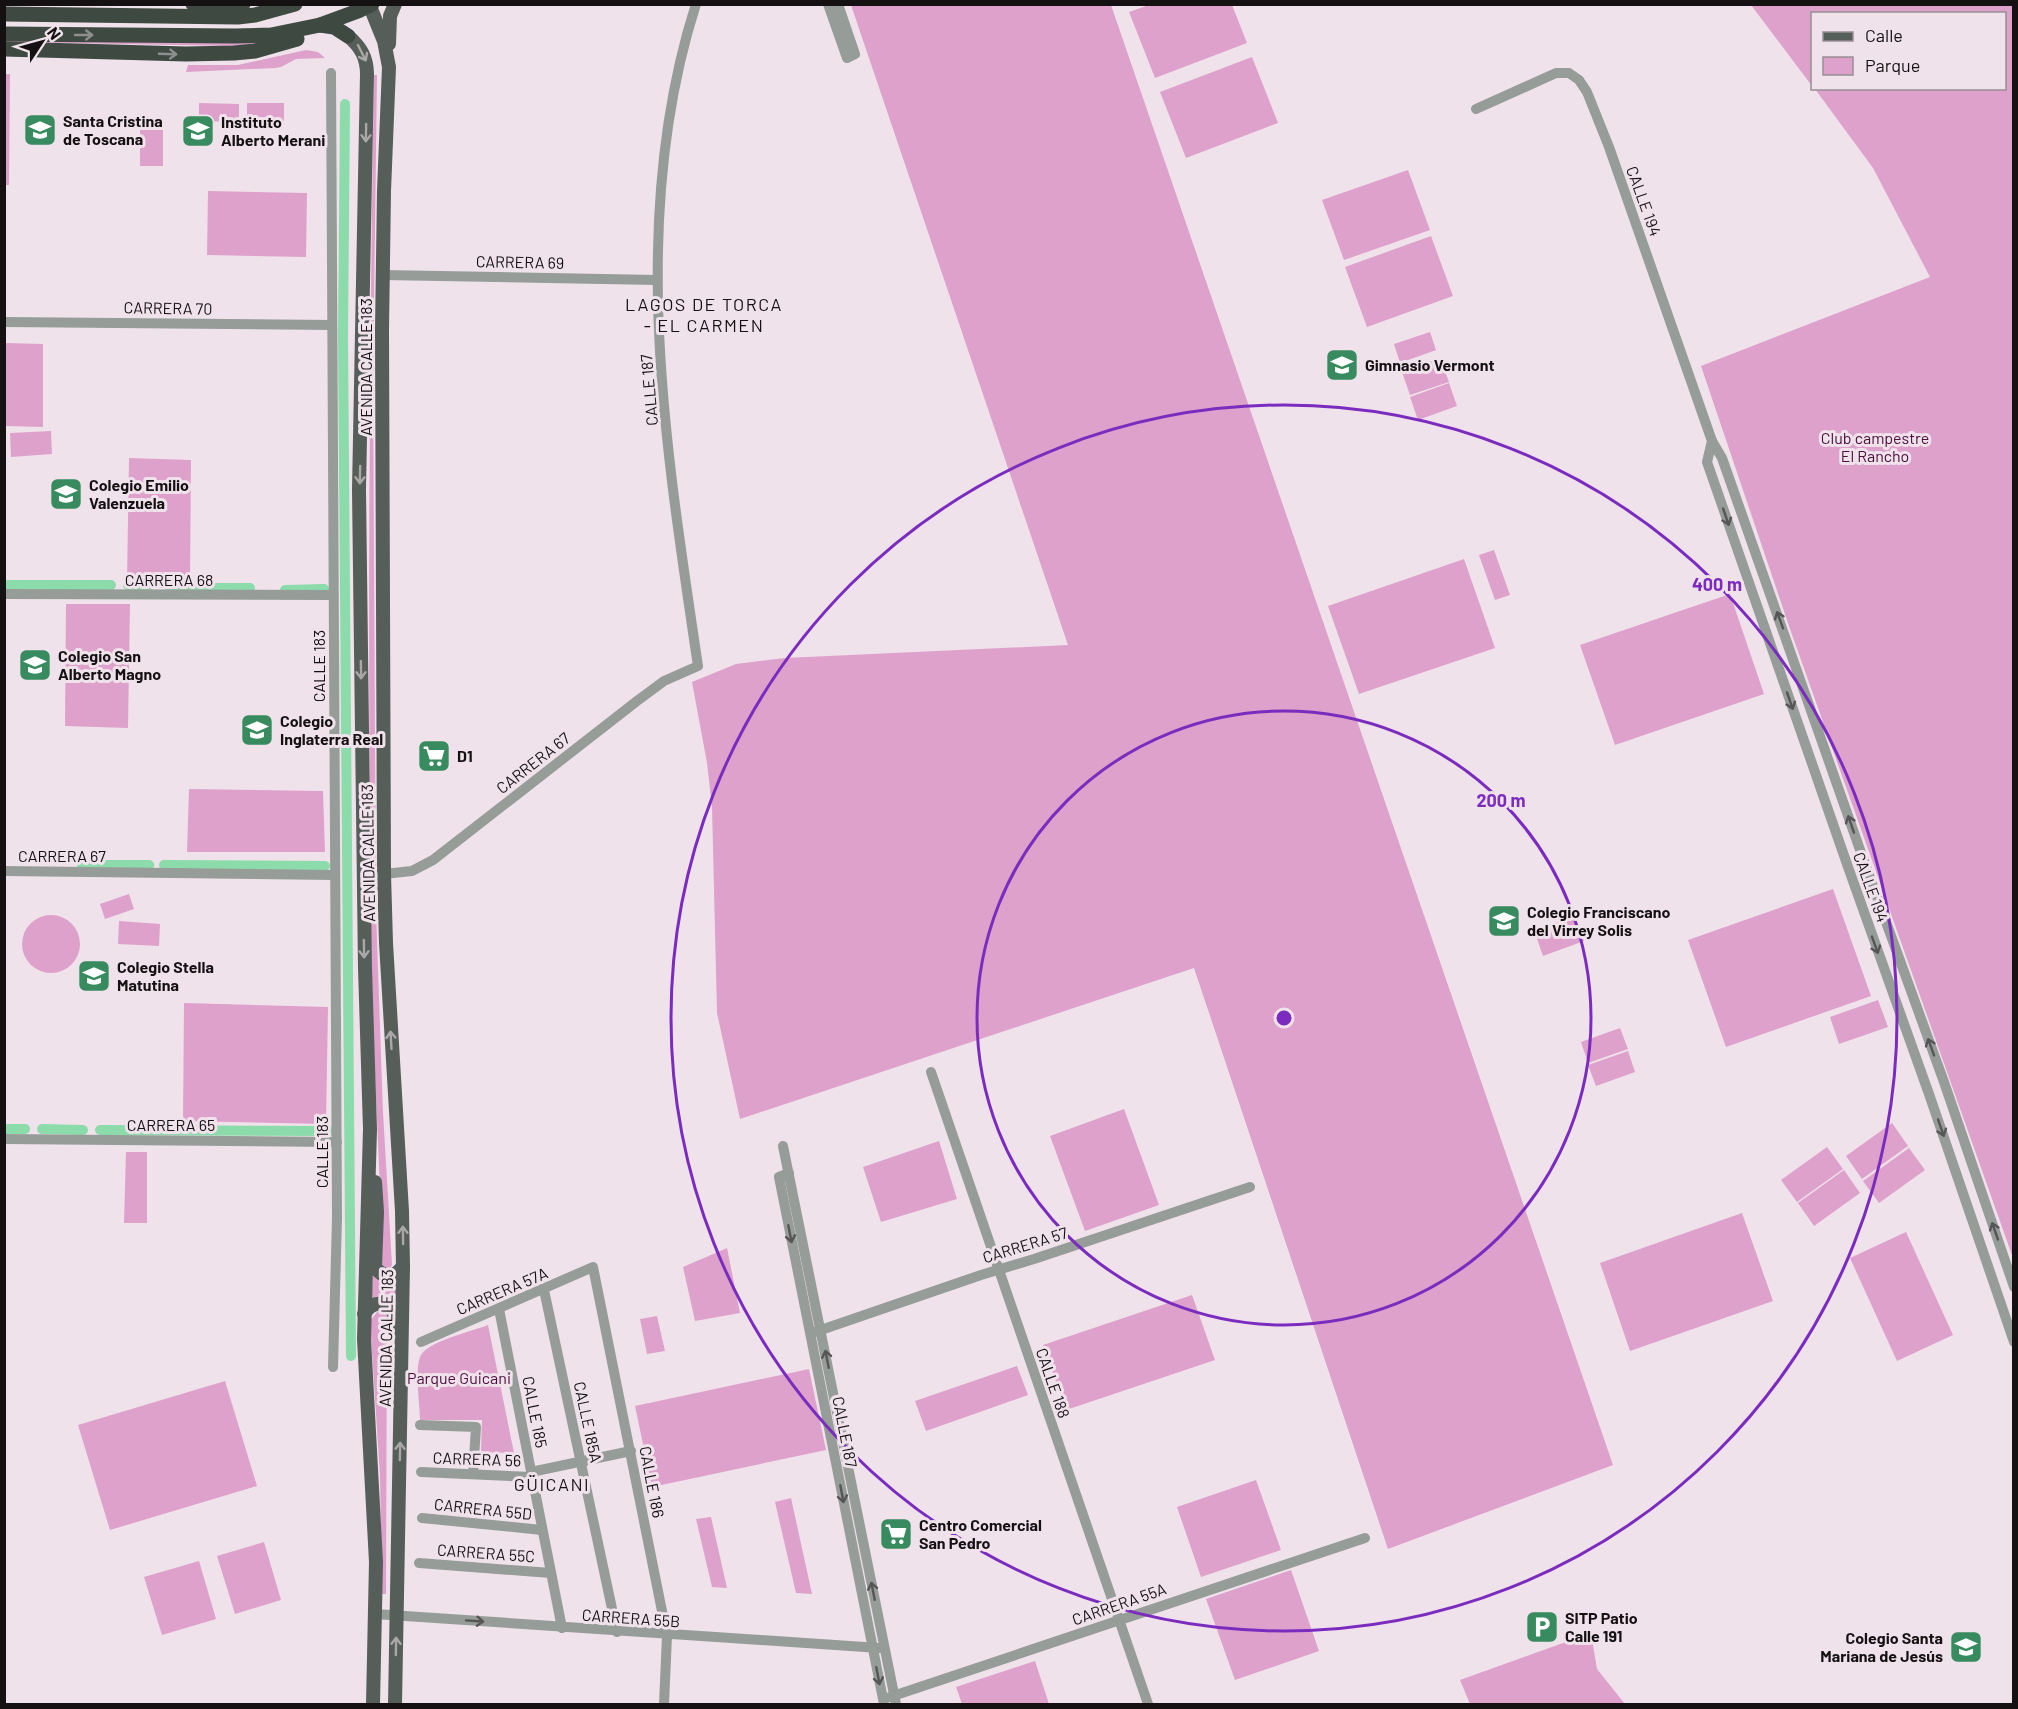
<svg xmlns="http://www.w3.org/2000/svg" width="2018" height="1709" font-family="Barlow,sans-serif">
<rect width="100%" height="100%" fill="#f0e2eb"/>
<g fill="#dea1cb">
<path d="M851 5H1111L1613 1465 1388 1549 1194 968 740 1119 717 1013 712 807 707 763 692 682 736 664 785 658 1068 645Z"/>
<path d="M1149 5H1232L1247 43 1155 78 1129 12Z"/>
<path d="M1751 5H2013V1258L1790 629 1701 366 1930 277 1873 168 1815 89 2004 88V14H1812V86Z"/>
<path d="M5 40 269 42 233 46 5 42Z"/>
<path d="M306 50 318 52 325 58 296 59 281 67 275 68 186 72 188 65H238Z"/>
<path d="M1252 57 1278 123 1186 158 1160 92Z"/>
<path d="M5 74H10L9 185H4Z"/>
<path d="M374 75H377L373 381 376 912 383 1112 392 1265 388 1270 382 1268C381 1174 374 1080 372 986 367 682 369 378 374 75Z"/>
<path d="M199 103 239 104V122L199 121Z"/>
<rect x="247" y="103" width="37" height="19"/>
<rect x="140" y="130" width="23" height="36"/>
<path d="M1408 170 1430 230 1344 260 1322 200Z"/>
<path d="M208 191 307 193 306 257 207 255Z"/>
<path d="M1431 236 1453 296 1367 327 1345 267Z"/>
<path d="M1430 332 1436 350 1400 363 1394 344Z"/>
<path d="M5 343 43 344V427L5 426Z"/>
<path d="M1440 358 1449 382 1410 395 1402 372Z"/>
<path d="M1449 383 1457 406 1418 420 1410 397Z"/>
<path d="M51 431 52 454 11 457 10 433Z"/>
<path d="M129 458 191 460 190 581 127 582Z"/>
<path d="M1494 550 1510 595 1495 600 1479 555Z"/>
<path d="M1464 559 1495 648 1359 694 1328 606Z"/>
<path d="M1730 594 1764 694 1615 745 1580 645Z"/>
<path d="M66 604H130L128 728 65 726Z"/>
<path d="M189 789 323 791 325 852H187Z"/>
<path d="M1833 889 1871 996 1726 1047 1688 940Z"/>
<path d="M129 894 134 909 105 919 100 904Z"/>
<circle cx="51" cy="944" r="29"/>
<path d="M1574 916 1584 941 1543 956 1534 930Z"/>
<path d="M119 921 160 924 159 946 118 944Z"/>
<path d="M1878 1000 1888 1027 1839 1044 1830 1017Z"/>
<path d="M184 1003 328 1007 326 1124 183 1121Z"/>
<path d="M1620 1028 1628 1049 1588 1063 1581 1042Z"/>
<path d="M1628 1051 1635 1072 1596 1086 1588 1065Z"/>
<path d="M1124 1109 1159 1205 1085 1231 1050 1136Z"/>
<path d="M1892 1123 1908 1146 1862 1179 1846 1156Z"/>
<path d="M939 1141 957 1199 881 1222 863 1167Z"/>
<path d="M1827 1147 1843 1169 1797 1202 1781 1180Z"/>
<path d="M1909 1148 1925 1170 1879 1203 1863 1181Z"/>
<path d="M126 1152H147V1223H124Z"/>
<path d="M1844 1170 1860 1193 1814 1226 1798 1203Z"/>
<path d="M1742 1213 1773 1301 1630 1351 1600 1263Z"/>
<path d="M1906 1232 1953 1335 1897 1361 1850 1258Z"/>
<path d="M727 1248 740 1313 695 1321 683 1267Z"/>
<path d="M373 1276 397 1277 396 1304 390 1301 371 1302Z"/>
<path d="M1192 1295 1215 1360 1066 1410 1043 1345Z"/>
<path d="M378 1311H383L387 1314 386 1594H382L380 1476 370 1321Z"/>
<path d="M657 1316 665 1351 647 1354 640 1319Z"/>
<path d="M488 1325 514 1453 481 1452 482 1420H420C420 1405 414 1367 421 1355 429 1341 473 1331 488 1325Z"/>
<path d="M1017 1366 1028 1395 926 1431 915 1401Z"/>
<path d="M809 1369 826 1450 652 1487 635 1406Z"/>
<path d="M225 1381 257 1486 110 1530 78 1425Z"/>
<path d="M1256 1480 1281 1550 1201 1577 1177 1507Z"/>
<path d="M791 1498 812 1594 796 1593 775 1502Z"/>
<path d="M711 1517 727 1588 712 1587 696 1519Z"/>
<path d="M264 1542 281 1600 235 1614 217 1556Z"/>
<path d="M199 1561 216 1619 162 1635 144 1577Z"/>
<path d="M1291 1570 1319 1651 1235 1680 1206 1599Z"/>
<path d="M1591 1633 1597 1669 1625 1704H1470L1460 1680Z"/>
<path d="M1035 1661 1049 1704H962L956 1687Z"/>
</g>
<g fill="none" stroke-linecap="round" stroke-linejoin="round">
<path stroke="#8cdbab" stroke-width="3" d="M149 865H153"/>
<g stroke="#8cdbab" stroke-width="10">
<path d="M345 104 343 338 351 1356"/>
<path d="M4 585H111"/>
<path d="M128 585 149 586"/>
<path d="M170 588H250"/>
<path d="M285 590 324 589"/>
<path d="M82 865H149"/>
<path d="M164 865 325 866"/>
<path d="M4 1129H25"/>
<path d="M42 1129 83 1130"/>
<path d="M100 1130 330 1131"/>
</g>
<g stroke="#969c98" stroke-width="10">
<path d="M828 4 847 58 855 54 838 4"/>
<path d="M331 73 337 1218 333 1367"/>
<path d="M1476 109 1556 73H1569L1579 80 1587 92 1609 147 1712 441 1722 458 1865 864 1944 1082 2014 1287"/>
<path d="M383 275 657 280"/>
<path d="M4 322 332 325"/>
<path d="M1712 441 1707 462 1848 867 1929 1094 2014 1342"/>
<path d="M4 594 333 595"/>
<path d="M4 871 335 875"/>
<path d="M384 874 412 871 433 860 637 701 664 681 698 666C666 449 627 219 696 4"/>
<path d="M931 1072 1148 1704"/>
<path d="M4 1139 337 1142"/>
<path d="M783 1146 896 1704"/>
<path d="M789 1173 779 1177 884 1704"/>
<path d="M544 1290 617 1632"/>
<path d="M499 1309 562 1628"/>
<path d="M815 1332 981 1275 1034 1259 1250 1187"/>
<path d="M421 1342 593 1267 667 1636 664 1704"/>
<path d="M420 1425 476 1427 473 1474"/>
<path d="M421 1472 532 1477"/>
<path d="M531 1472 631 1451"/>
<path d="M422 1518 542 1530"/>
<path d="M419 1563 551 1573"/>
<path d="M375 1614 879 1648"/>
<path d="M890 1697 1365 1538"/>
</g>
<g stroke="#555e58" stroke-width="14">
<path d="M369 4 384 41 389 67 384 191 382 330 384 874 386 943 402 1211 403 1266 395 1704"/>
<path d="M348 36C361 47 367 58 367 74L359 490 365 968 370 1129 364 1339 376 1562 373 1704"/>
<path d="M389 44 390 16 395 4"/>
<path d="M375 1182 377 1212 375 1267C383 1279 395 1278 403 1266"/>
<path d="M364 1314C372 1301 385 1300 394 1313V1332"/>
</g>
<g stroke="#3e4942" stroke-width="15">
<path d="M193 4H243"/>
<path d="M4 14 238 17 255 15 295 4"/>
<path d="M320 25 358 11 372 4"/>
<path d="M4 34 235 36 271 35 320 25 334 27 348 36"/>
<path d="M4 49 186 54 234 53 255 51 297 39"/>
</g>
</g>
<defs><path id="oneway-shaft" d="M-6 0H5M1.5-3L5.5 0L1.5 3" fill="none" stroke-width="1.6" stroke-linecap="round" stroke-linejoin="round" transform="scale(1.5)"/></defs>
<g stroke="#8e8e8e">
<use href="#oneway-shaft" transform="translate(84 35)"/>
<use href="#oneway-shaft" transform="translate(168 54) rotate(2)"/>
</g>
<g stroke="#aaa7a9">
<use href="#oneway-shaft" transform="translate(362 53) rotate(63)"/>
<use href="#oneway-shaft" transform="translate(366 133) rotate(91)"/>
<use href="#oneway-shaft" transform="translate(360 475) rotate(91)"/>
<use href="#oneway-shaft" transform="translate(361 670) rotate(89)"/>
<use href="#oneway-shaft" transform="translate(364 949) rotate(89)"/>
<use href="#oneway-shaft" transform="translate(391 1040) rotate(-93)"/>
<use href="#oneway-shaft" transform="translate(403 1235) rotate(-91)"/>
<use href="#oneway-shaft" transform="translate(400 1451) rotate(-89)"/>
<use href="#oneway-shaft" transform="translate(396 1646) rotate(-89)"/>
</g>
<g stroke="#565656">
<use href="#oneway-shaft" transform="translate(1726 517) rotate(71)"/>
<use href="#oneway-shaft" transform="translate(1780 620) rotate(-110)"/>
<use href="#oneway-shaft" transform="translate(1790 701) rotate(71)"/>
<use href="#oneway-shaft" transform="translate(1851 824) rotate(-109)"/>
<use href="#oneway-shaft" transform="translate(1875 945) rotate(70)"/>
<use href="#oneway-shaft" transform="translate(1931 1047) rotate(-110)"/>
<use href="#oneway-shaft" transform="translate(1941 1128) rotate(71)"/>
<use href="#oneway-shaft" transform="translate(1995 1231) rotate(-109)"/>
<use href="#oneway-shaft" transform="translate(790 1234) rotate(79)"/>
<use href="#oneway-shaft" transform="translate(827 1359) rotate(-101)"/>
<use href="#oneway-shaft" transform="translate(842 1494) rotate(79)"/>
<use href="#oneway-shaft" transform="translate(873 1591) rotate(-101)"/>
<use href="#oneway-shaft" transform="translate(475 1621) rotate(4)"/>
<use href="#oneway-shaft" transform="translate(878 1676) rotate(79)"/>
</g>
<g fill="none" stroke="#7b2cbf" stroke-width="3">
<circle cx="1284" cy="1018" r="307"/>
<circle cx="1284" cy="1018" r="613"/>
</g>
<defs>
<symbol id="school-square" viewBox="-11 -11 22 22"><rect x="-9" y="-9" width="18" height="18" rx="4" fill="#378b5e" stroke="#f0e2eb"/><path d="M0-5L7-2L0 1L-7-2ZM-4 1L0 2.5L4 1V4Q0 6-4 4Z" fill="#fff"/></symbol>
<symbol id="supermarket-square" viewBox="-11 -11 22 22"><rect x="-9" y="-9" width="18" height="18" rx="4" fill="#378b5e" stroke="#f0e2eb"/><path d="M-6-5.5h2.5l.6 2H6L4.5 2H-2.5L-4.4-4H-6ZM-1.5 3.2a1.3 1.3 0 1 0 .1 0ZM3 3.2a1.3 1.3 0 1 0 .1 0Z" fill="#fff"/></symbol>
<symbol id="parking-square" viewBox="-11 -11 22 22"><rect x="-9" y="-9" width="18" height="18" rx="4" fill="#378b5e" stroke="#f0e2eb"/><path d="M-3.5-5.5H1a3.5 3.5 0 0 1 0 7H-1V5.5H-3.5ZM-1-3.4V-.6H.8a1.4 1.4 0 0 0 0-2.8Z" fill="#fff"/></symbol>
</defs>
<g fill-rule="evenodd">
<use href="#school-square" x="21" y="111" width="38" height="38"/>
<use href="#school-square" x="179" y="112" width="38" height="38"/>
<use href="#school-square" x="1323" y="346" width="38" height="38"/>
<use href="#school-square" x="47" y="475" width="38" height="38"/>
<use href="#school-square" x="16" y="646" width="38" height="38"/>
<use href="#school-square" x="238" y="711" width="38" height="38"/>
<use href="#supermarket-square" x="415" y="737" width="38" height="38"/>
<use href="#school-square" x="1485" y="902" width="38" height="38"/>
<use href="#school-square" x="75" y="957" width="38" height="38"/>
<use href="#supermarket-square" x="877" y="1515" width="38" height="38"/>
<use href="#parking-square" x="1523" y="1608" width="38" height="38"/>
<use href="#school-square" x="1947" y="1628" width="38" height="38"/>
</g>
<g text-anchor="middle" stroke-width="6" stroke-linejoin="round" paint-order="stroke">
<g font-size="16" font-weight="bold" fill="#151113" stroke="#f0e2eb" text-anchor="start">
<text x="63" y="127">Santa Cristina<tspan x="63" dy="18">de Toscana</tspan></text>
<text x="221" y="128">Instituto<tspan x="221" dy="18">Alberto Merani</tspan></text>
<text x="1365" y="371">Gimnasio Vermont</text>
<text x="89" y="491">Colegio Emilio<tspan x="89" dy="18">Valenzuela</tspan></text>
<text x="58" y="662">Colegio San<tspan x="58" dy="18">Alberto Magno</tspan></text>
<text x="280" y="727">Colegio<tspan x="280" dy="18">Inglaterra Real</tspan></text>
<text x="457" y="762">D1</text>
<text x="1527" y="918">Colegio Franciscano<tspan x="1527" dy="18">del Virrey Solis</tspan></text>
<text x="117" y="973">Colegio Stella<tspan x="117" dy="18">Matutina</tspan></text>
<text x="919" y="1531">Centro Comercial<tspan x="919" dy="18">San Pedro</tspan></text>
<text x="1565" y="1624">SITP Patio<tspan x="1565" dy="18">Calle 191</tspan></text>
<text x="1943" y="1644" text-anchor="end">Colegio Santa<tspan x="1943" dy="18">Mariana de Jesús</tspan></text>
</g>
<g font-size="16" fill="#151113" stroke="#f0e2eb">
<text transform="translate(1644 201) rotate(70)" y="6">CALLE 194</text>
<text transform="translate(520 262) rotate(1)" y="6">CARRERA 69</text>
<text transform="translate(168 308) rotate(1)" y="6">CARRERA 70</text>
<text transform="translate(366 367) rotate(-90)" y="6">AVENIDA CALLE 183</text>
<text transform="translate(649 390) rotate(-95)" y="6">CALLE 187</text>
<text x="169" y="586">CARRERA 68</text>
<text transform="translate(319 666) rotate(-90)" y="6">CALLE 183</text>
<text transform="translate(533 763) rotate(-38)" y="6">CARRERA 67</text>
<text transform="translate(368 853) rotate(-91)" y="6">AVENIDA CALLE 183</text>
<text x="62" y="862">CARRERA 67</text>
<text transform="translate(1871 887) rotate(70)" y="6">CALLE 194</text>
<text x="171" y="1131">CARRERA 65</text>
<text transform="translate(322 1152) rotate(-90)" y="6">CALLE 183</text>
<text transform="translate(1025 1245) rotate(-17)" y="6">CARRERA 57</text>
<text transform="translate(502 1291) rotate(-23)" y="6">CARRERA 57A</text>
<text transform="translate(386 1338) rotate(-89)" y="6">AVENIDA CALLE 183</text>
<text transform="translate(1053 1383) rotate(71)" y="6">CALLE 188</text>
<text transform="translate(535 1412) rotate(79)" y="6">CALLE 185</text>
<text transform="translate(588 1422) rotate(78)" y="6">CALLE 185A</text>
<text transform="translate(845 1432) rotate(79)" y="6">CALLE 187</text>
<text transform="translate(477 1459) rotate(2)" y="6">CARRERA 56</text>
<text transform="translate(652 1482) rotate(79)" y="6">CALLE 186</text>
<text transform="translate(483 1509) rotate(6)" y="6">CARRERA 55D</text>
<text transform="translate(486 1553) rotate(4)" y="6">CARRERA 55C</text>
<text transform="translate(1119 1604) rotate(-19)" y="6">CARRERA 55A</text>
<text transform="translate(631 1618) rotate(4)" y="6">CARRERA 55B</text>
</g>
<g font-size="16" fill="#4a0d3c" stroke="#f0e2eb">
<text x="1875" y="444">Club campestre<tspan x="1875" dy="18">El Rancho</tspan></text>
<text x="459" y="1384">Parque Guicani</text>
</g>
<g font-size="18" letter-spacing="1.5" fill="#151113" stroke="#f0e2eb">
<text x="704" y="311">LAGOS DE TORCA<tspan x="704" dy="21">- EL CARMEN</tspan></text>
<text x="552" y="1491">GÜICANI</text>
</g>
</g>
<circle cx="1284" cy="1018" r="9" fill="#7b2cbf" stroke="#f0e2eb" stroke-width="3"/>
<g font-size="18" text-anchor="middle" font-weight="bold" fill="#7b2cbf" stroke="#f0e2eb" stroke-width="6" stroke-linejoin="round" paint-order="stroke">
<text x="1717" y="591">400 m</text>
<text x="1501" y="807">200 m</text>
</g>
<rect width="2018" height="1709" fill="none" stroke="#151113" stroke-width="12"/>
<rect x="1811" y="12" width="195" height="78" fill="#f0e2eb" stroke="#988e95" stroke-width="1.5"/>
<rect x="1823" y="32" width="30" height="9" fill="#555e58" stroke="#988e95" stroke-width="1.5"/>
<text x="1865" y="42" font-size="18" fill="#151113">Calle</text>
<rect x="1823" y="57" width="30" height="18" fill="#dea1cb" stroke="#988e95" stroke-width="1.5"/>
<text x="1865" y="72" font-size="18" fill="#151113">Parque</text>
<g transform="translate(42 42) rotate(54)" stroke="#f0e2eb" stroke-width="4.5" paint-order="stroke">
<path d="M0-4.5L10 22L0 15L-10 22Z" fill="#151113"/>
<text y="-9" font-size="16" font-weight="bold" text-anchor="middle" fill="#151113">N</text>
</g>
</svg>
